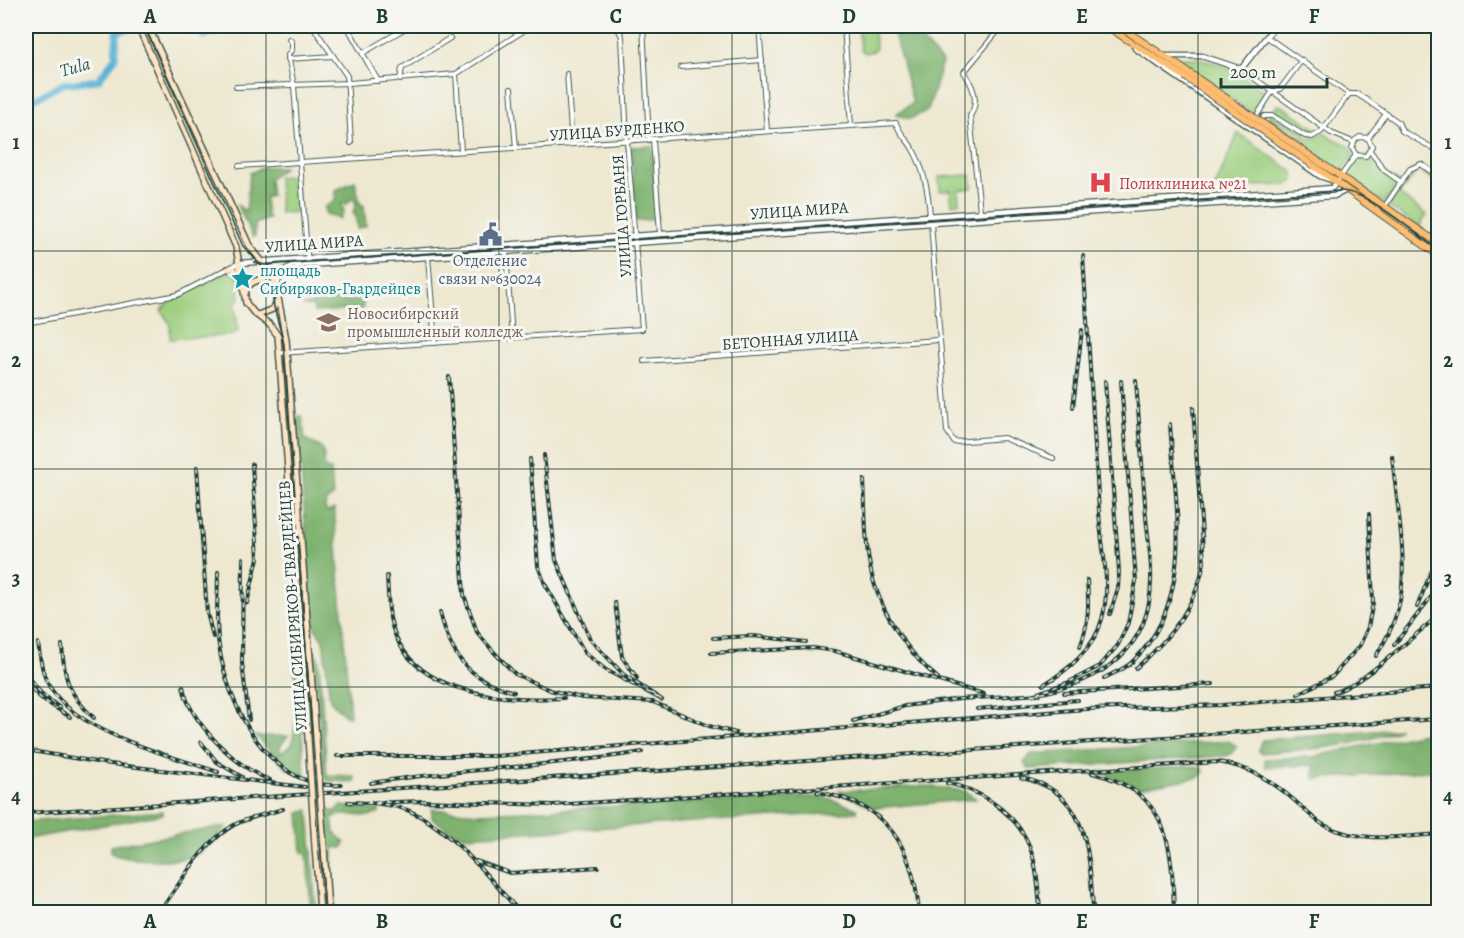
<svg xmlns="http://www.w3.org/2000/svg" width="1464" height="938" font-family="Alegreya,serif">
<rect width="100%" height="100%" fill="#f6f6f2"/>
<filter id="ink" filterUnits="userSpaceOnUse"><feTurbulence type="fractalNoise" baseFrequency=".0167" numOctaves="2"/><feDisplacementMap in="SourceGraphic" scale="12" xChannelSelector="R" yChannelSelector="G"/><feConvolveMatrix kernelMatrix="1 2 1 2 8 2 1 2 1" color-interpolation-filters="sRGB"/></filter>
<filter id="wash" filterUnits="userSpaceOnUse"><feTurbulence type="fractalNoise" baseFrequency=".008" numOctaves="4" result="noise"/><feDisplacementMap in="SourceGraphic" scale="24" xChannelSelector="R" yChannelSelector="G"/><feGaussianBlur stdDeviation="1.35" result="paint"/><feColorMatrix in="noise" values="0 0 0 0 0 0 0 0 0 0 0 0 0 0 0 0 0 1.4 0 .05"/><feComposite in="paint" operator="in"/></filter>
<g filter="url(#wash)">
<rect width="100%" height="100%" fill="#eee8d0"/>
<g fill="#9dcf7f" stroke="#5e865a" stroke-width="1.5">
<path d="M858 26H873L876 48 873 51 865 53 861 50Z"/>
<path d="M1191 58C1222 60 1242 76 1266 93L1255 115 1174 59Z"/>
<path d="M1277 105 1283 106 1319 131 1317 133 1305 134 1271 114Z"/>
<path d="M1269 116C1284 125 1307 148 1323 133L1349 146 1354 155 1340 173 1265 122Z"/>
<path d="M1238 133 1293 172 1294 181 1287 185 1215 187Z"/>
<path d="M1372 156 1383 172 1399 182 1384 203 1344 176 1357 157Z"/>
<path d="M1421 167 1438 178V183L1418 170 1399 194 1427 215 1419 227 1387 206 1411 171Z"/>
<path d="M971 175 972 188 958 190 959 203 952 204 950 190 940 191 939 177Z"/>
<path d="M295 176 297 212 280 213 278 177Z"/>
<path d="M228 271 237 274 240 297 235 304 238 330 233 335 170 339V324L161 310 179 296Z"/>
</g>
<g fill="#7eb26e" stroke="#4e7851" stroke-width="1.5">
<path d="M892 26H908L942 62 928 110 910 119 896 114 913 103Z"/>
<path d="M652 146 657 219 636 221 631 147Z"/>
<path d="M264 167H284L269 179 271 195 265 198 267 216 270 218 255 224V236L253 237 237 205 246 211 250 173Z"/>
<path d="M355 181 360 203 364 206 366 226 357 229 356 217 353 213 356 203 352 198 347 204H341L344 210 340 219 326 214 324 208 335 200 336 190Z"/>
<path d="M337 296 339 301 363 300V309L314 312 313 306H303L313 304V297Z"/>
<path d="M297 416H302L305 439 323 449 325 469 331 470 333 497 326 501 325 509 328 512 334 509 350 716 344 715 330 700 323 639 313 626Z"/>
<path d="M313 648 319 660 327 775 354 776 355 780 353 782 327 781 324 777Z"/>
<path d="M294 655 297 659 305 777 287 769 256 736H288L280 746V753L292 745 298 706Z"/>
<path d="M1400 729C1357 747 1308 750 1261 753L1258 750 1262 740Z"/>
<path d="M1438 730V770L1314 779V765L1265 767V759L1312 757Z"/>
<path d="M1228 741 1237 746 1231 754 1226 756 1029 769 1024 763 1031 754Z"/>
<path d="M1192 766 1203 768 1204 772 1199 777 1138 788 1100 772Z"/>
<path d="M926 786 965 791 976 799 874 808 839 791Z"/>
<path d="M808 797 828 798 857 809V812L464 836 450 831 432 818V809L480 813Z"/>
<path d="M341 806 379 810V813C364 821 347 809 332 818L334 832 345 843 342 848 334 847 332 870 335 912 329 870 325 807 335 812Z"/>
<path d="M309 810 316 912H311L307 854 302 852 299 813Z"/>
<path d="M163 811V814L26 839V822Z"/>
<path d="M227 826C224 833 206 849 198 854 183 863 126 861 111 853V846Z"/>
</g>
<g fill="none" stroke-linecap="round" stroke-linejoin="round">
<g stroke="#58b2d6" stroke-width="7">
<path d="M193 26 204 36 228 26"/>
<path d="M258 26H284"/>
<path d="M26 103 63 84 98 80 115 58 117 32 139 26"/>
</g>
</g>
</g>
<g filter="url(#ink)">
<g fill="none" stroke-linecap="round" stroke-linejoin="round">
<defs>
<g id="minor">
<path d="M347 26 378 81"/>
<path d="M643 26 649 140"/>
<path d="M759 26 767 131"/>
<path d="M844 26 851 126"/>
<path d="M643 28 673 26"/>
<path d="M316 31 347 76 351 143"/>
<path d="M1267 37 1349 94H1357L1365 99 1398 122 1402 131 1438 151"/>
<path d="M289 39 292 42V49L288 55 294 86 308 265"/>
<path d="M363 53 409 26"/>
<path d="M288 59 333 56"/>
<path d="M681 67 762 60"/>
<path d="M1241 69 1331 133 1353 142"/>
<path d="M456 74 461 151"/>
<path d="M567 74 572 144"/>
<path d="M400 80 402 68 450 38"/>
<path d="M236 87 349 83 456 74 531 26"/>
<path d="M511 89 516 148"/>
<path d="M1254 120 1272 92 1280 89 1302 60"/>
<path d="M1260 122 1264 116H1273L1305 136 1312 137 1321 132 1349 94"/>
<path d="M1368 138 1386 114"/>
<path d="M653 140 660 233"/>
<path d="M1371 152 1384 170 1401 182 1410 169 1421 164 1438 176"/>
<path d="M1356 155 1352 148 1355 140 1360 137 1368 138"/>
<path d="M1356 155 1366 156 1372 146 1368 138"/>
<path d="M239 166 896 123C900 134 905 137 911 146 924 167 928 191 930 215"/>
<path d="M1341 176 1356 155"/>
<path d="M1385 206 1401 182"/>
<path d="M980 211 970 116C980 101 973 86 964 72L997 32"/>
<path d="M931 223 947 431 954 442 1004 438 1053 458"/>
<path d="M506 251 512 338"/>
<path d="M428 257 435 343"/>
<path d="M26 323 177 295 239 263"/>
<path d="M280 353 642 329 627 141 622 37 619 30 611 26"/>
<path d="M644 361 938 340"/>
</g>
<g id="tertiary">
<path d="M1135 48 1320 176 1331 180"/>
<path d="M1166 56H1202L1241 69 1275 26"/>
<path d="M240 263 1320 189 1332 188 1338 181"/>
<path d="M277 286 281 272 292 266 1334 196 1347 190"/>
</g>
<g id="secondary">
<path d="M138 26 236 247 246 303 254 313 270 325 278 336 308 738"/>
<path d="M148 26 249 245 274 277 286 339 316 738"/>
<path d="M228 269H234L240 277"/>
<path d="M245 294C248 279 266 275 276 286"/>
<path d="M258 315 273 309 278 300"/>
<path d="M315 847 320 912"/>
<path d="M324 847 328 912"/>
</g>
<g id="primary">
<path d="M1106 26 1185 77"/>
<path d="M1119 26 1188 72"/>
<path d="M1318 161 1438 243"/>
<path d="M1314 166 1438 255"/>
</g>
</defs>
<use href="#minor" stroke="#3e574b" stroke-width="6"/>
<use href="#tertiary" stroke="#3e574b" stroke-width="7"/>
<use href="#secondary" stroke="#3e574b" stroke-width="8"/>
<use href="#primary" stroke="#3e574b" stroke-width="8"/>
<use href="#minor" stroke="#fff" stroke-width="4"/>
<use href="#tertiary" stroke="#fff" stroke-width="4.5"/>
<use href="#secondary" stroke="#ffe4c6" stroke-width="5"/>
<use href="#primary" stroke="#febc70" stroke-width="6"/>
<g stroke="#1f3d34" stroke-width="1.5">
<path d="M144 26 243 246 270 275 274 307 284 344 325 912"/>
<path d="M254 262 265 265 1341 191C1369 192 1415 233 1438 250"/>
</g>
<defs>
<g id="rail">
<path d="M449 377 464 595 477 632 492 650 515 674 550 690 582 698 653 702 709 726 736 733"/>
<path d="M1105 381 1119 571 1118 588 1110 614"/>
<path d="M1121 381 1136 581 1128 623 1118 645 1100 666 1067 683 1032 695C1096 684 1150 654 1151 581 1152 560 1148 538 1146 517 1143 472 1139 426 1136 380"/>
<path d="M1073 407 1082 330"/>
<path d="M530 459 538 566 545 584 585 653 606 670 662 700 624 675 590 639 556 560 544 455"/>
<path d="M197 467 207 613 213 637"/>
<path d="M864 480C866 514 864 554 875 586 886 619 910 656 938 678"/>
<path d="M243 558 242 663 249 720"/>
<path d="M218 572C218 596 215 623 219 646 228 707 269 790 341 785"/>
<path d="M387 576C388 590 388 605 390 618 406 696 501 701 564 698"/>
<path d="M247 603 258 558 252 464"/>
<path d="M615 603 622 657 637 678"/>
<path d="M1417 607 1431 572"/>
<path d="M440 612C451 657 468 679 514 692"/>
<path d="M713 638 753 636 806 642"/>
<path d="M38 643C40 656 41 668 46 680 70 732 167 754 218 772"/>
<path d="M62 645C64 679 68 694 94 718"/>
<path d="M1394 645 1438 588"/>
<path d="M1080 647C1089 624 1089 604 1087 580"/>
<path d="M711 653 813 648 835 651 984 694"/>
<path d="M1376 656C1387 638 1396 621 1400 600 1408 560 1396 498 1392 456"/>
<path d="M1136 668C1169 640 1196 606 1204 563L1193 408"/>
<path d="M26 675 41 693 60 708"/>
<path d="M1104 678C1114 673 1125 669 1132 662 1197 601 1175 504 1170 424"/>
<path d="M26 683 42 699 70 717"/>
<path d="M1043 685C1068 670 1094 650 1102 619 1112 583 1101 548 1099 511 1094 426 1088 341 1083 256"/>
<path d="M183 686C189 722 237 768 270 780"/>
<path d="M1334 692C1362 685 1413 636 1438 616"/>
<path d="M1064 693 1213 684"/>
<path d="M1298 694 1333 676 1360 645 1368 627 1373 602 1369 514"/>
<path d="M977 709 1078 700"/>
<path d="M853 721 905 706 960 699 1040 694"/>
<path d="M201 742 217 762 242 777"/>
<path d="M26 750 102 763 305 787"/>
<path d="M337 756H495L1086 709 1222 705 1438 688"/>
<path d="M1092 773C1170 791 1172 846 1174 912"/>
<path d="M1021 778C1089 790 1089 853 1093 908"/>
<path d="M371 783C461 768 552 767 642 752"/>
<path d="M947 783C985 791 1023 818 1033 857 1038 875 1039 894 1040 912"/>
<path d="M817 792C887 803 913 846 919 912"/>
<path d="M348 802C368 803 388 803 407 810 449 826 490 880 520 912"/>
<path d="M367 803 424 801 553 805 1218 762C1250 767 1271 780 1295 801 1304 809 1313 819 1324 825 1359 843 1401 837 1438 834"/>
<path d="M26 813 1438 719"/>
<path d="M476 861 510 873 598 867"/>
<path d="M159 912C182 882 200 845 234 825 249 817 267 814 283 809"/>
</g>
</defs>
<use href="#rail" stroke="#1f3d34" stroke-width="4"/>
<use href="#rail" stroke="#f6f6f2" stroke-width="1.5" stroke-dasharray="4.5" stroke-linecap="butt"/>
<defs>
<g id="secondary-bridge">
<path d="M308 738 315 847"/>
<path d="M316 738 324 847"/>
</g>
<g id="primary-bridge">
<path d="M1188 72 1318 161"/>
<path d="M1185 77 1314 166"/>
</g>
</defs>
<use href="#secondary-bridge" stroke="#3e574b" stroke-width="8" stroke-linecap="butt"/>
<use href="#primary-bridge" stroke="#3e574b" stroke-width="8" stroke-linecap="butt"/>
<use href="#secondary-bridge" stroke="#ffe4c6" stroke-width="5"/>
<use href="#primary-bridge" stroke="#febc70" stroke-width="6"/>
</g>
</g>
<path fill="none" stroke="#1f3d34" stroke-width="1.5" stroke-opacity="0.55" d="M266 26V912M499 26V912M732 26V912M965 26V912M1198 26V912M26 251H1438M26 469H1438M26 687H1438"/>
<defs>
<symbol id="hospital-bare" viewBox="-9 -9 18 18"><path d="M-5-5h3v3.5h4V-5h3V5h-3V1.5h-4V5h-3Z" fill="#e0444e" stroke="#f6f6f2" stroke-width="2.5" paint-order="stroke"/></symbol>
<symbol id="civic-bare" viewBox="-9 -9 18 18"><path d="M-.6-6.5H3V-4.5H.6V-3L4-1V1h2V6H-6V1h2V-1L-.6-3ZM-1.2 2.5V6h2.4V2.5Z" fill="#5c6f8a" stroke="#f6f6f2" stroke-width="2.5" paint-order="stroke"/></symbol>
<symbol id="sight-bare" viewBox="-9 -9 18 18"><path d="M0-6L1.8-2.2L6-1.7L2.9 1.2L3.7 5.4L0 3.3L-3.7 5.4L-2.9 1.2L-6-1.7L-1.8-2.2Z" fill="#0f9aa8" stroke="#f6f6f2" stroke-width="2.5" paint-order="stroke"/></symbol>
<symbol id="university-bare" viewBox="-9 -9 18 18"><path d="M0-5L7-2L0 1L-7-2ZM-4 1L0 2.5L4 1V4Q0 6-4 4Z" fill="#8d6e63" stroke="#f6f6f2" stroke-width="2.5" paint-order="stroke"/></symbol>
</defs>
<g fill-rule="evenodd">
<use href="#hospital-bare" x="1084" y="166" width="33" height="33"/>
<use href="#civic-bare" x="474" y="218" width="33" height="33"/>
<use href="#sight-bare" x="226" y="262" width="33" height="33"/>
<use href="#university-bare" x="312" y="306" width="33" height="33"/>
</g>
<g text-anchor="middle" stroke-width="6" stroke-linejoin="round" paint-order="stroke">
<g font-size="16" fill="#1f3d34" stroke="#f6f6f2">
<text transform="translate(617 130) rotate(-4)" y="6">УЛИЦА БУРДЕНКО</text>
<text transform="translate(799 210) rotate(-4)" y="6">УЛИЦА МИРА</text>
<text transform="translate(621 216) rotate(-94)" y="6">УЛИЦА ГОРБАНЯ</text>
<text transform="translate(314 243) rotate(-4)" y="6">УЛИЦА МИРА</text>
<text transform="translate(790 339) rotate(-4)" y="6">БЕТОННАЯ УЛИЦА</text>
<text transform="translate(292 606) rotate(-94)" y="6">УЛИЦА СИБИРЯКОВ-ГВАРДЕЙЦЕВ</text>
</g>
<g font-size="16" fill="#be3a42" stroke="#f6f6f2" text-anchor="start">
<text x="1119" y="189">Поликлиника №21</text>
</g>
<g font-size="16" fill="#4e5e75" stroke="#f6f6f2">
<text x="490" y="266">Отделение<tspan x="490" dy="18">связи №630024</tspan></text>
</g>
<g font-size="16" fill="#0d838f" stroke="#f6f6f2" text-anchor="start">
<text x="260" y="276">площадь<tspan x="260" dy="18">Сибиряков-Гвардейцев</tspan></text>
</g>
<g font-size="16" fill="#785e54" stroke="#f6f6f2" text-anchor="start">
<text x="347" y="319">Новосибирский<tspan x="347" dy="18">промышленный колледж</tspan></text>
</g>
<g font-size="18" font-style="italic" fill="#2d5a5c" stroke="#f6f6f2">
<text transform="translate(75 67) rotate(-15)" y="6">Tula</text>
</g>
</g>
<rect width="1464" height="938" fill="none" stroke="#f6f6f2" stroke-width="66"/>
<path d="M1221 78v9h106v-9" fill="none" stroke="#1f3d34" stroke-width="3"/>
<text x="1230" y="78" font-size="18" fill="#1f3d34" stroke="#f6f6f2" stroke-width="4.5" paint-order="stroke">200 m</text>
<rect x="33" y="33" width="1398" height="872" fill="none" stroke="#1f3d34" stroke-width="2"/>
<g font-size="20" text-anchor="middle" font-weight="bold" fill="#1f3d34">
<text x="150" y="23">A</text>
<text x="382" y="23">B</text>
<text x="616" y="23">C</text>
<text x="849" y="23">D</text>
<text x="1082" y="23">E</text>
<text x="1314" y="23">F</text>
<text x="16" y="149">1</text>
<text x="1448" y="149">1</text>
<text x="16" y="367">2</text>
<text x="1448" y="367">2</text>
<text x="16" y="585">3</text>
<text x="1448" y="585">3</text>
<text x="16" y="803">4</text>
<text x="1448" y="803">4</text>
<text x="150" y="928">A</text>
<text x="382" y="928">B</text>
<text x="616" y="928">C</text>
<text x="849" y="928">D</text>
<text x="1082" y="928">E</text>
<text x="1314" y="928">F</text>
</g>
</svg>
